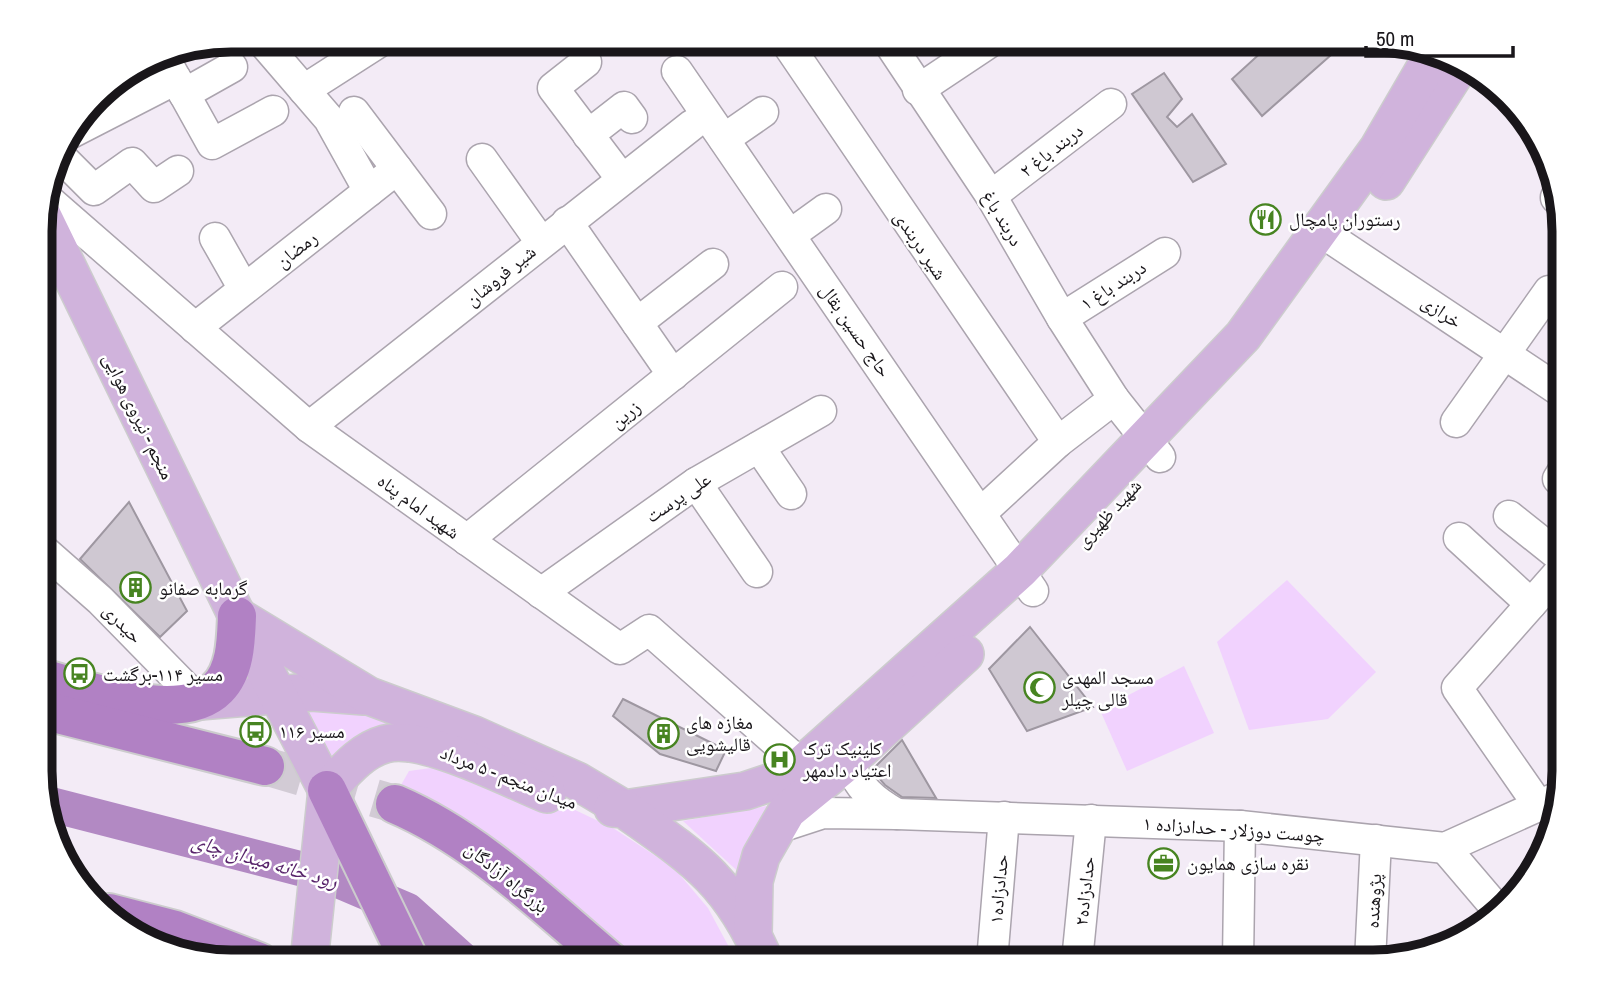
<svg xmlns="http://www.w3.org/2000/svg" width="1604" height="1002" font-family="'Archivo Narrow','Noto Naskh Arabic',sans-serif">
<rect width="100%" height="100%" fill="#f3ebf6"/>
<g fill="#f1d2fe">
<path d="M1287 580 1376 672 1328 719 1249 730 1217 642Z"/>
<path d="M1184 666 1214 733 1127 771 1100 710Z"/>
<path d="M299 707H360L423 732 330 765Z"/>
<path d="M438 767 512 780 613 828 674 868 708 908 737 962H640L463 817 401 785 409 771Z"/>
<path d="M772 805 745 878 683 821Z"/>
</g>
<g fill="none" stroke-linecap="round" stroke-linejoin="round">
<path stroke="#b289c3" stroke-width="35" d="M45 803 325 875 407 910 465 962"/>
</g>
<g fill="#cfc8d2" stroke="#9e97a1" stroke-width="2">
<path d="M1275 40H1348L1262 116 1232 79Z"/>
<path d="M1164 73 1182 99 1167 117 1177 127 1192 114 1226 164 1193 182 1132 94Z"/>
<path d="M129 502 187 611 160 637 80 559Z"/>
<path d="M1030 627 1093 707 1027 731 989 669Z"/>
<path d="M623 699 726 750 716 771 660 754 613 716Z"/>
<path d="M902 740 936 798 902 797 885 785 872 770Z"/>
</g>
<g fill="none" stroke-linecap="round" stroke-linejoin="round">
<path stroke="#d2cbd5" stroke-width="38" stroke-dasharray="38 19" stroke-linecap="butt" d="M265 766 395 804"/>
<defs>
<g id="minor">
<path d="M261 40 329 119 369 191"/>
<path d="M887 40 991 196 1062 318 1114 399 1160 457"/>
<path d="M788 45 1058 442"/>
<path d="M162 54 212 144 273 111"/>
<path d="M586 62 553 88 621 178"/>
<path d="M677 71 1033 591"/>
<path d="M304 90 382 40"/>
<path d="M918 90 993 40"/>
<path d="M184 94 232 67"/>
<path d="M354 112 431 214"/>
<path d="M71 133 176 79"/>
<path d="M588 135 624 107 632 118"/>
<path d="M724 139 763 112"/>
<path d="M58 154 94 190 132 163 154 187 178 171"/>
<path d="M482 159 541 242"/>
<path d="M991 196 1111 104"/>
<path d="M45 197 309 427 620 649 649 630 802 765"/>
<path d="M1556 198V197"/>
<path d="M567 222 673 375"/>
<path d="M1320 231 1563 393"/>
<path d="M790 235 826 209"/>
<path d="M215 238 244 289"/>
<path d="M1062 318 1165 253"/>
<path d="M637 323 713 264"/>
<path d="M195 328 397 169"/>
<path d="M1456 422 1549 291"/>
<path d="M309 427 692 125"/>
<path d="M759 447 791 494"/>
<path d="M1558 479 1563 471"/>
<path d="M696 483 757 572"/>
<path d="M982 512 1058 442 1114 399"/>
<path d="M1509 516 1563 559"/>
<path d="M1459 538 1531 604"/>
<path d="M467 540 782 287"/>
<path d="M42 549 100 600 199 701"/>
<path d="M541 593 696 483 821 411"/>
<path d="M1539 806 1457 688 1563 568"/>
<path d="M897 814 1240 826 1445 848 1558 797"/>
<path d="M774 829 823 813 897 814C872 800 859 788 848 761"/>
<path d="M1445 848 1497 909"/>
<path d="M992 961 1004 817"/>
<path d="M1077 961 1091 820"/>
<path d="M1238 961 1240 826"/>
<path d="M1370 961 1376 840"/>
</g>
<g id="major">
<path d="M1386 181 1459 67"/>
<path d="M42 215 237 616"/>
<path d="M199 701 312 692 364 696"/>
<path d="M327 790 237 616 369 696 474 735 577 781 624 809 745 791 775 781 802 765 1020 570 1243 336 1378 149 1431 58"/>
<path d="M327 790C344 772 360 751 385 744 422 733 510 779 547 794"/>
<path d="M613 808 624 809C694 858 730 880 765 962"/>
<path d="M753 935 754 881 761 856 787 811 848 761 965 654"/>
<path d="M309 962 327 790"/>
</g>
<g id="highway">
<path d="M42 678C87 690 181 726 218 688 236 670 236 639 237 616"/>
<path d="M42 710 265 766"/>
<path d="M327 790 410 962"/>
<path d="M395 804C477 839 543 905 611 962"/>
<path d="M109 913 175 930 259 962"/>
</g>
</defs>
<use href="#minor" stroke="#aba4ae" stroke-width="33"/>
<use href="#major" stroke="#cccccd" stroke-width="40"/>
<use href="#highway" stroke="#cccccd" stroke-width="42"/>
<use href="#minor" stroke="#fff" stroke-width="30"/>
<use href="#major" stroke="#d0b3dc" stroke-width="37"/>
<use href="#highway" stroke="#b181c4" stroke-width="38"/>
</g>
<defs>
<symbol id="restaurant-ring" viewBox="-11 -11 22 22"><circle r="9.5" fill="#fff" stroke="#478421" stroke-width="1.5"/><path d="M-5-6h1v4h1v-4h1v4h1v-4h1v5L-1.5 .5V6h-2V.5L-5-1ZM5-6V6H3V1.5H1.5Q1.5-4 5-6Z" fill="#478421"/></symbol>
<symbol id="building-ring" viewBox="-11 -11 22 22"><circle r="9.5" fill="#fff" stroke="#478421" stroke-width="1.5"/><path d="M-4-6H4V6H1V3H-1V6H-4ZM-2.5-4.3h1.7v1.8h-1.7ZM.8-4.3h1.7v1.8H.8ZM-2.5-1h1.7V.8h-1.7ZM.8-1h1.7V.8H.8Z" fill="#478421"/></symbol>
<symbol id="bus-ring" viewBox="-11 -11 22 22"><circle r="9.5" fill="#fff" stroke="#478421" stroke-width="1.5"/><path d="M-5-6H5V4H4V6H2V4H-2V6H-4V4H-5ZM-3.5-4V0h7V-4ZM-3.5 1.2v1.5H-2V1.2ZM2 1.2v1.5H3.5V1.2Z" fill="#478421"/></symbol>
<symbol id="mosque-ring" viewBox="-11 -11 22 22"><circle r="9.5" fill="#fff" stroke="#478421" stroke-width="1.5"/><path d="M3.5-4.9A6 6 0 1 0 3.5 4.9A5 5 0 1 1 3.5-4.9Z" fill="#478421"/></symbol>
<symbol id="hospital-ring" viewBox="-11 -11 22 22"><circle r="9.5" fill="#fff" stroke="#478421" stroke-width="1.5"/><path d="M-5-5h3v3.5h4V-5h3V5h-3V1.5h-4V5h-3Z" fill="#478421"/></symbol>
<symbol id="office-ring" viewBox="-11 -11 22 22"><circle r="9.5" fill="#fff" stroke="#478421" stroke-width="1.5"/><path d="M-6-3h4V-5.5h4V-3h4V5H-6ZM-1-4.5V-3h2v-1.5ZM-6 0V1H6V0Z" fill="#478421"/></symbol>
</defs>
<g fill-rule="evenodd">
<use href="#restaurant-ring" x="1248" y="202" width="35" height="35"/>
<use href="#building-ring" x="118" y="570" width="35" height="35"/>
<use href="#bus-ring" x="62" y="656" width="35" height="35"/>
<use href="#mosque-ring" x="1022" y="670" width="35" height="35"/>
<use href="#bus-ring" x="238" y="714" width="35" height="35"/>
<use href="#building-ring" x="646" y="716" width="35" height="35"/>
<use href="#hospital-ring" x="762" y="742" width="35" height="35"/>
<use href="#office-ring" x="1146" y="846" width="35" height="35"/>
</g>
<g text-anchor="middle" stroke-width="5" stroke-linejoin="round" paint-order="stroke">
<g font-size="19" fill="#19161a" stroke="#fff">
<text transform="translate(1051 150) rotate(-38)" y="7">دربند باغ ۲</text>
<text transform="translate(1003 218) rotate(59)" y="7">دربند باغ</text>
<text transform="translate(921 245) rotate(56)" y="7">شیر دربندی</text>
<text transform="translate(296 249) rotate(-38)" y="7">رمضان</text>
<text transform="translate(500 275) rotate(-39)" y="7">شیر فروشان</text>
<text transform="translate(1113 285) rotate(-33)" y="7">دربند باغ ۱</text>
<text transform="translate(1442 311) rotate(34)" y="7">خرازی</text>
<text transform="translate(856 330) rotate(55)" y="7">حاج حسین بقال</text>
<text transform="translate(625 414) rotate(-39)" y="7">زرین</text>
<text transform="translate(139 416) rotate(64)" y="7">منجم - نیروی هوایی</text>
<text transform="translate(678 497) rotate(-34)" y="7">علی پرست</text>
<text transform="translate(419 506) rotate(36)" y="7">شهید امام پناه</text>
<text transform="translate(1108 513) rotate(-47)" y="7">شهید ظهیری</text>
<text transform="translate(123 623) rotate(46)" y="7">حیدری</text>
<text transform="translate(509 777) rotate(21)" y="7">میدان منجم - ۵ مرداد</text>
<text transform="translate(1234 829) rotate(4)" y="7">چوست دوزلار - حدادزاده ۱</text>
<text transform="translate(507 877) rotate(39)" y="7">بزرگراه آزادگان</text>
<text transform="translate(998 889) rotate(-85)" y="7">حدادزاده۱</text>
<text transform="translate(1084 891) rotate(-84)" y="7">حدادزاده۲</text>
<text transform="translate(1373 901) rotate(-87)" y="7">پژوهنده</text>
</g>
<g font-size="19" fill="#19161a" stroke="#fff" text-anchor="start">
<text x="1289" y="226">رستوران پامچال</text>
<text x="159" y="595">گرمابه صفانو</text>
<text x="103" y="681">مسیر ۱۱۴-برگشت</text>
<text x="1062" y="684">مسجد المهدی<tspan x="1062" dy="22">قالی چیلر</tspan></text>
<text x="686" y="729">مغازه های<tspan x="686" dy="22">قالیشویی</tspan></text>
<text x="279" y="738">مسیر ۱۱۶</text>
<text x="803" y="755">کلینیک ترک<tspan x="803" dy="22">اعتیاد دادمهر</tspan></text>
<text x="1187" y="870">نقره سازی همایون</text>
</g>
<g font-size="21" font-style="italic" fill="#57236a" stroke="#fff">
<text transform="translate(265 861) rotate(16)" y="7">رود خانه میدان چای</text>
</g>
</g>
<path d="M0 0H1604V1002H0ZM231 52H1373A179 179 0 0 1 1552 231V771A179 179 0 0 1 1373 950H231A179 179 0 0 1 52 771V231A179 179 0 0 1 231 52Z" fill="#fff" fill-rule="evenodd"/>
<path fill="none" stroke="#19161a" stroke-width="9" d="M231 52H1373A179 179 0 0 1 1552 231V771A179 179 0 0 1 1373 950H231A179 179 0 0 1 52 771V231A179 179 0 0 1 231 52Z"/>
<path d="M1366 46v10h147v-10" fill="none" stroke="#19161a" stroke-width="3.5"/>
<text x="1376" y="46" font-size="21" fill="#19161a" stroke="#ffffff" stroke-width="5" paint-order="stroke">50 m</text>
</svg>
